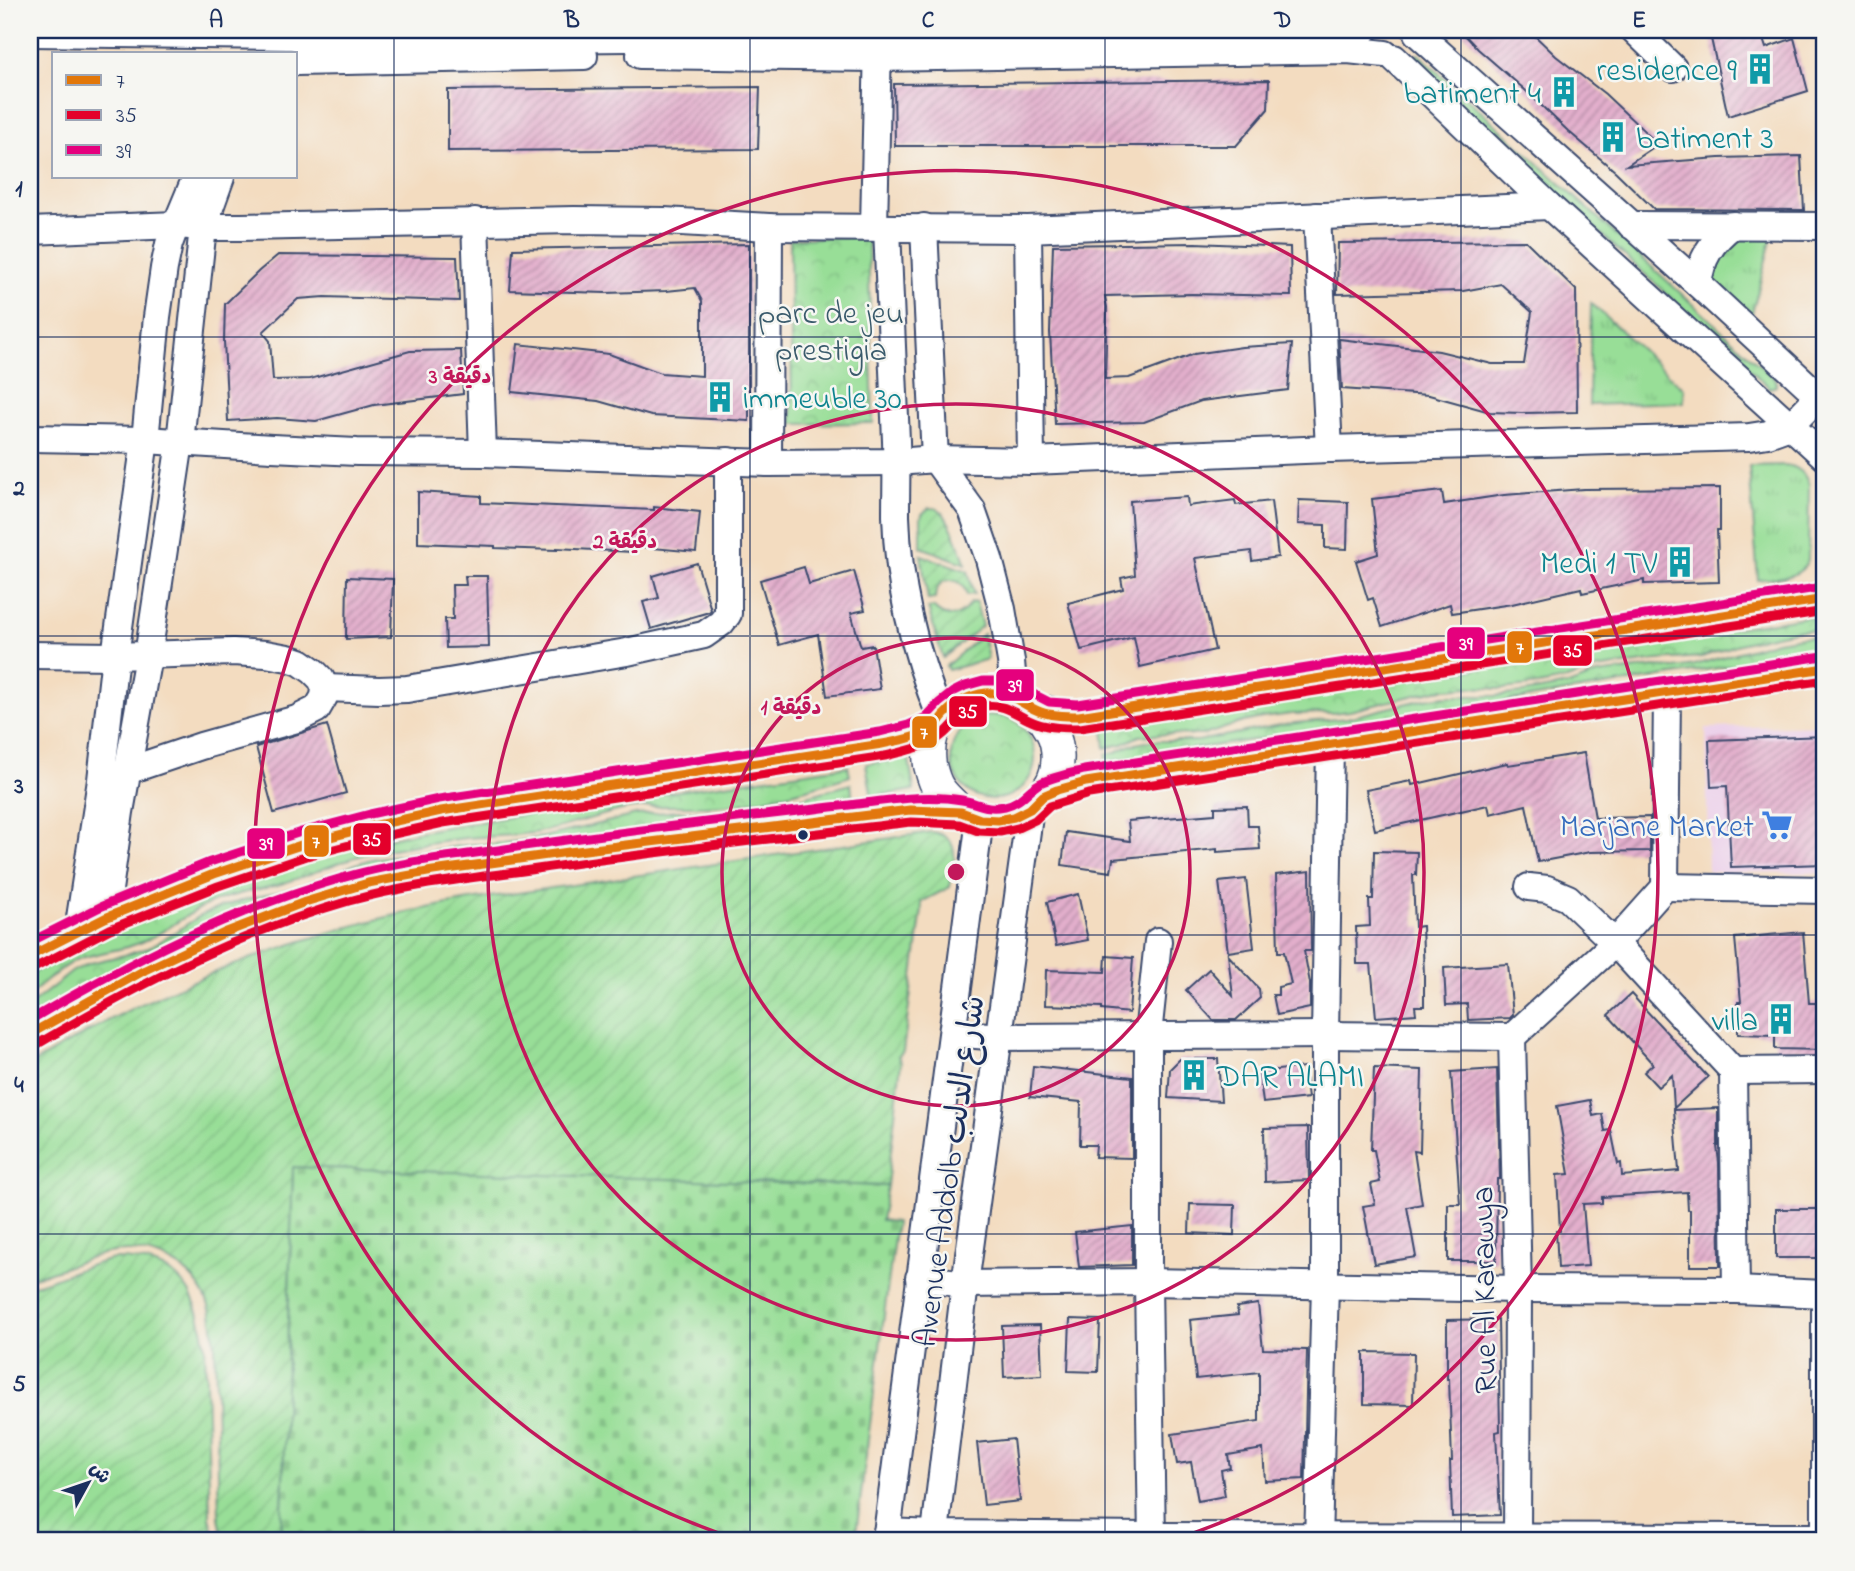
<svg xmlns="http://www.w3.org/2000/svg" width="1855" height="1571" font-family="'Indie Flower','Playpen Sans Arabic',sans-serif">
<defs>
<pattern id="grass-tufts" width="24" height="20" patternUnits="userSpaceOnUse" patternTransform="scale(1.75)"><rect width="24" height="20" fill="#98de97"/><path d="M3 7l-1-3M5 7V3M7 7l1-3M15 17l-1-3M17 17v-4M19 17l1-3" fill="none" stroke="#82bf85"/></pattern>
<pattern id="cemetery-stones" width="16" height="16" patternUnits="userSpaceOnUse" patternTransform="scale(1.75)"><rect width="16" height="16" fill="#98de97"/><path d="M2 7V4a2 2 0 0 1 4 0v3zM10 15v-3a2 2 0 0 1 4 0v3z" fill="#82bf85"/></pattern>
<pattern id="park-crowns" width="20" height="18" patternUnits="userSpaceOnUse" patternTransform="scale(1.75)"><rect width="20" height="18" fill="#98de97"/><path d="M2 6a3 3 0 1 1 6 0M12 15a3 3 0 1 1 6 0" fill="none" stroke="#82bf85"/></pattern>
<pattern id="garden-furrows" width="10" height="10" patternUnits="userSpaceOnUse" patternTransform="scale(1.75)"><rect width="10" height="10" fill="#98de97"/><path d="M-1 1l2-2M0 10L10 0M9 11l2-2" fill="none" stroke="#82bf85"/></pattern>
<pattern id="building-hatch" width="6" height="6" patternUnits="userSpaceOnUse" patternTransform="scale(1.75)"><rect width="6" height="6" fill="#e3afcc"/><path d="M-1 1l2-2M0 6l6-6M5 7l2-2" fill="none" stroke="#b78fa9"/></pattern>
</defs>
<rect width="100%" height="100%" fill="#f6f6f2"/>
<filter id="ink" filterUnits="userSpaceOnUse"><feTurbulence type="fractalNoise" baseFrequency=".0143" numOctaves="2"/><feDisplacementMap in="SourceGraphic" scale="14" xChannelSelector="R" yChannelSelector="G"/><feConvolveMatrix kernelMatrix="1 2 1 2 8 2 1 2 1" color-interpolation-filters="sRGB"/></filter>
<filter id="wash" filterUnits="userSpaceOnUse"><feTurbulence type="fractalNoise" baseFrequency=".00686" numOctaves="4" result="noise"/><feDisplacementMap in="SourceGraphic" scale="28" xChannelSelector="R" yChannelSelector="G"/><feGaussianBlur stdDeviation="1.57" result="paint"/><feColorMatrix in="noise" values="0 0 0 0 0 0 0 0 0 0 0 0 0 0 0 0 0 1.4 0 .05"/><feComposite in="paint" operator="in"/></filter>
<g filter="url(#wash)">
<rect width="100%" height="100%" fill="#f3dcc0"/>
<path fill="#ecd1ea" d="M1825 725V873L1708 872 1706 728Z"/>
<g fill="url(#grass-tufts)" stroke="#5a867a" stroke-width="2">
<path d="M1418 54 1776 380V386L1770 388 1413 63 1412 58Z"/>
<path d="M1772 237 1751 317 1711 283 1713 250 1738 238Z"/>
<path d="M1591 303 1684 389V402L1589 405Z"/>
<path d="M1785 465C1798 466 1805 473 1809 485L1808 560C1801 580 1776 577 1758 580L1749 466Z"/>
</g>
<path fill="url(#cemetery-stones)" stroke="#5a867a" stroke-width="2" d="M293 1166 887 1186 881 1220 896 1222 855 1541H281Z"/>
<g fill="url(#park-crowns)" stroke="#5a867a" stroke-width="2">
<path d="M868 236 873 423 792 424 790 239Z"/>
<path d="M1825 614V629L1794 631 1766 637 1736 645 1702 657 1658 660 1596 669 1564 680 1539 685 1502 689 1469 687 1436 690 1350 711 1332 713 1292 714 1262 718 1243 722 1204 735 1168 734 1139 736 1123 744 1105 748 1103 727Z"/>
<path d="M1825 636V651L1485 705 1106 762V754L1116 752 1131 745 1151 741H1198L1285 724 1347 718 1425 699 1445 696H1495L1524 693 1568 685 1598 674 1654 667 1675 668 1695 665 1777 641 1802 637Z"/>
<circle cx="993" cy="757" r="42"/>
<path d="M906 757 909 760 914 790 872 797 866 764Z"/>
<path d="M848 766 850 776C810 789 768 801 726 805 693 808 660 803 626 809 597 815 569 827 539 832 515 836 490 836 466 838 440 841 413 845 387 850 352 855 321 871 287 882 264 890 239 892 216 901 188 911 169 931 142 942 121 951 97 952 76 960 58 968 46 984 30 994V974C148 910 281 860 413 833 449 826 486 821 523 815 631 797 740 782 848 766Z"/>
<path d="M851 784 853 800 468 856 30 1016V1005L73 971 90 963 129 954 148 948 161 941 200 916 216 909 233 903 302 886 353 865 371 859 472 844H496L544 837 636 815 677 811H721L778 804Z"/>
</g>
<g fill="url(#garden-furrows)" stroke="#5a867a" stroke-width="2">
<path d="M929 508C934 508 935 507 940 510 950 518 961 551 966 564L921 547V518L922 514Z"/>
<path d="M921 555 968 571 974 594 967 595C961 573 935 576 935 599L928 600Z"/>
<path d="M976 602 982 626 943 658 928 608 933 607C945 620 961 619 970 603Z"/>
<path d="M983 634 988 659 948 670 946 666Z"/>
<path d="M932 832C963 837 954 864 950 887L921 902 922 909 903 1051 898 1056 901 1062 887 1186 293 1167 281 1541H223L219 1517 215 1344C213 1331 213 1318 209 1306 195 1264 149 1245 108 1253 95 1255 83 1261 71 1265 58 1270 44 1274 30 1278V1065C68 1043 106 1020 146 1002 249 954 358 919 470 900Z"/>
<path d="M115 1259C177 1259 198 1288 205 1346L210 1517 215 1541H30V1286C59 1279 86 1264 115 1259Z"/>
</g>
<g id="blocks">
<g fill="url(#building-hatch)">
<path d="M1460 30H1529L1556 56 1605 94 1658 144 1627 165 1719 158 1801 156 1804 210 1654 209 1616 172 1568 131 1524 89 1478 49Z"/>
<path d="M1719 30H1760L1766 48 1794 38 1808 91 1728 116 1710 34Z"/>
<path d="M1269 80 1268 109 1236 146H895L894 84Z"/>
<path d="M760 87 758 149 448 151V90Z"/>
<path d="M1526 241 1576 290 1577 412 1522 413 1490 412 1429 395 1342 389 1339 339 1439 351 1492 364H1524L1532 312 1501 284 1463 291 1337 294 1338 243Z"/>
<path d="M1195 243 1290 247 1291 296 1192 294 1105 296 1107 307 1105 379 1129 378 1194 354 1242 347 1292 344 1288 390 1201 401 1144 422 1055 424 1050 332 1053 245Z"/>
<path d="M749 244V421L651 416 598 401 512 392 518 344 609 354 661 373 702 376V301L695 288 666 291 606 293 510 290 513 249Z"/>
<path d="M278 255 457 257 459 301 324 297 298 299 263 332 270 341 273 380 310 379 410 351 461 350 463 394 374 405 316 421 277 418 228 421 224 341 225 304 259 271Z"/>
<path d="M1720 488V530H1717L1719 582 1644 584V580L1582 593 1581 588 1512 604 1452 613 1450 604 1382 627 1373 598 1368 600 1356 561 1378 554 1372 499 1442 491 1444 504 1504 495 1584 489Z"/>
<path d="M418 492 481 496V503L654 510V507L700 512 696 552 632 546V552L557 548V550L495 548V546L418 543Z"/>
<path d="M1187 497 1188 506 1235 500 1236 505 1271 501 1278 557 1252 561 1251 551 1195 558 1215 650 1140 667 1134 637 1081 650 1068 603 1123 589 1121 578 1135 575 1130 501Z"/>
<path d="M1299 500 1348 502 1347 549 1325 548V525L1298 524Z"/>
<path d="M697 563 711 610 709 612 651 629 643 602 659 598 653 576Z"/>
<path d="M804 567 809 584 854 571 865 610 851 613 861 647 873 645 880 689 827 696 818 634 779 645 760 580Z"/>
<path d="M465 576H487L489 647 446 648 445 619H453L452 585H466Z"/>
<path d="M347 577 393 579 391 637 346 639Z"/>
<path d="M327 725 346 793 274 813 256 747Z"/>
<path d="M1825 736V864L1731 867 1727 786 1711 787 1709 740Z"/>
<path d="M1584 753 1595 818 1650 817V851L1590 852 1538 862 1526 805 1490 814 1488 805 1375 830 1366 790 1411 781 1412 785 1507 763 1508 765Z"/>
<path d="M1247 806 1248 826H1258L1260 849 1217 852V849L1113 859 1111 872 1062 865 1066 832 1130 841 1128 821 1215 814V807Z"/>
<path d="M1374 851 1417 852 1416 875H1413L1415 927 1422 926 1424 975V1006H1415L1416 1014 1376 1017 1371 964H1357L1356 927 1370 926 1369 899H1373Z"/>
<path d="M1310 871 1311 951H1304L1310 983V1008L1277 1015 1273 995H1278V987L1291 984 1284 952H1278L1276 875Z"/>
<path d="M1246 879 1254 948 1228 952 1219 882Z"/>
<path d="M1078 894 1088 940 1056 946 1047 902Z"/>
<path d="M1803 932 1809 1003H1825V1050L1775 1049V1035L1738 1034V1002H1741L1735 938Z"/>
<path d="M1228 955 1259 989 1260 998 1236 1020H1213L1186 990 1209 969 1233 996Z"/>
<path d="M1106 956 1133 958 1129 1013 1102 1010V1007L1045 1005 1046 970 1105 972Z"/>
<path d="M1508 964 1513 1015 1510 1018 1468 1020 1467 1004 1446 1005 1444 968Z"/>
<path d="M1631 994 1708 1077 1674 1108 1672 1075 1658 1087 1644 1072 1653 1064 1608 1015Z"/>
<path d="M1180 1059H1218L1221 1101 1168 1098 1170 1069Z"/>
<path d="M1033 1066 1132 1077V1158L1095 1157 1096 1145H1080L1081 1102 1030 1097Z"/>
<path d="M1304 1067 1308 1098 1263 1103 1259 1072Z"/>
<path d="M1374 1068 1422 1070 1420 1152 1414 1151 1422 1204 1407 1207 1416 1257 1374 1264 1363 1206 1375 1204 1371 1184 1380 1182 1374 1150H1371Z"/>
<path d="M1497 1069 1500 1179H1497L1496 1261H1448V1204H1460L1451 1072Z"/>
<path d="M1590 1100 1593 1116 1602 1114 1605 1131 1611 1130 1618 1164 1621 1163 1622 1176 1679 1171 1674 1110 1718 1108V1146H1717L1719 1163 1720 1266H1690V1210H1688L1687 1192 1602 1197V1203L1583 1204 1588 1266 1558 1268 1556 1231H1560L1557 1175 1569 1174 1557 1106Z"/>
<path d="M1308 1127 1309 1180 1265 1182 1264 1128Z"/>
<path d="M1190 1204 1235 1205 1234 1235 1189 1233Z"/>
<rect x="1776" y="1209" width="49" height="49"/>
<path d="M1132 1226V1265L1079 1267 1075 1232Z"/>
<path d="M1258 1304 1263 1349 1307 1350 1304 1479 1265 1481 1263 1449 1228 1455 1230 1468 1221 1470 1225 1496 1198 1501 1191 1462 1177 1464 1172 1434 1259 1421V1372L1196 1379 1190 1320 1238 1315 1237 1307Z"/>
<path d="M1070 1319 1100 1320 1098 1372 1068 1371Z"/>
<path d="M1498 1319 1500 1431 1496 1432 1500 1515 1452 1517 1450 1461H1452L1449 1379H1447V1320Z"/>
<path d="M1040 1325 1042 1375 1004 1377 1002 1326Z"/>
<path d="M1364 1352 1414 1353 1413 1405 1364 1404Z"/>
<path d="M1013 1439 1020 1501 984 1505 977 1443Z"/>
</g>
</g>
</g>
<g filter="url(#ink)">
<use href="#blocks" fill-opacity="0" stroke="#3b496d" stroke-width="2"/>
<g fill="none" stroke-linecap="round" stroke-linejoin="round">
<defs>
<g id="minor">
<path d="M1634 30 1673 68"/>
<path d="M30 33 532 39 1364 30"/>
<path d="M1417 33 1698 284 1825 402"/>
<path d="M640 55 877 58 1348 50 1385 54"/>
<path d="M1394 58 1549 206 1825 457"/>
<path d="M296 62 584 56"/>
<path d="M1317 216 1329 449"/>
<path d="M475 221 483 453"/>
<path d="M1631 225 1825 226"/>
<path d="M874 227 878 41"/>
<path d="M924 227 935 459 972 510 989 559 1002 609 1011 661 1014 697"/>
<path d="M887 228C890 299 893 370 896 441 897 466 896 491 896 516 898 586 915 654 941 718"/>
<path d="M1028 229 1031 461"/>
<path d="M30 231 176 225 203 227H241L574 220 664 221 769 227 1028 229 1549 206"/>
<path d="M1698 284C1701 258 1712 241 1733 225"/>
<path d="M30 438 145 440 272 448 357 452 483 453 768 463 897 462 935 459 1031 461 1329 449 1749 437 1768 434 1790 426 1819 396"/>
<path d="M768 463 769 227"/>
<path d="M30 655 115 656 233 652 266 654 288 658 300 662 313 671 321 679 325 688 324 697 317 709 297 719 201 746 115 775"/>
<path d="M325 688 379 690 407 689 627 652 704 635 721 623 728 614V461"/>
<path d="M1529 887 1547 889 1568 898 1615 943 1733 1071 1736 1290"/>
<path d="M1665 887 1825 890"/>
<path d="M105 918 120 812 148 656 180 442 203 227 221 177"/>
<path d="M78 931 101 780 115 656 145 440 157 317 164 268 169 244 176 225 196 177"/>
<path d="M953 1033 999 1037 1325 1035 1512 1037 1615 943 1665 887 1667 694"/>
<path d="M1512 1037 1518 1289 1517 1541"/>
<path d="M1733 1071 1825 1070"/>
<path d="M919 1278 965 1284 1148 1282 1518 1289 1736 1290 1825 1294"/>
<path d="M1825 1294V1541"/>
<path d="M887 1532 934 1534 1152 1536 1825 1537"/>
<path d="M886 1541 980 819"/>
<path d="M934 1541 965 1284 1030 809"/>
<path d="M1152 1541 1148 1282V1035L1158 941"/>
<path d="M1318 1541 1325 1285V1035L1330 745"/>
</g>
<g id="major">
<path d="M1035 709 1064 716H1079L1825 599"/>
<path d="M1043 796 1071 785 1086 782 1825 668"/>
<path d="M30 956 105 918 214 874 304 844 441 811 875 746 895 741 936 727"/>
<path d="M30 1034C130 974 235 920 347 889 403 873 463 868 520 859 650 840 780 826 910 810 926 810 942 810 958 812 965 813 971 817 978 819 1007 825 1034 811 1050 786 1060 770 1060 746 1051 730 1017 667 919 691 930 765 932 773 934 782 939 789 945 798 954 805 961 812"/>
</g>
</defs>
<use href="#minor" stroke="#3b496d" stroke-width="30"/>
<use href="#major" stroke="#3b496d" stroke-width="35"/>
<use href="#minor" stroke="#fff" stroke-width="26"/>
<use href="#major" stroke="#fff" stroke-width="32"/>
<defs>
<g id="bus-1">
<path d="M30 956 105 918 214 874 304 844 373 826 441 811 882 744C898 741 920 737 933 727 938 724 940 719 944 715 955 703 970 695 986 693 1014 691 1020 705 1041 712 1053 716 1066 716 1079 716L1825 599"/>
<path d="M30 1034 145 970 224 933 305 902 368 883 433 871 569 852 910 810 961 812 980 819 998 820 1014 817 1030 809 1043 796 1057 790 1086 782 1825 668"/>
</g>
<g id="bus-2">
<path d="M36 967 110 929 218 886 307 856 376 838 443 823 885 756C902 752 921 748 937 739 956 728 957 709 986 706 1007 703 1018 717 1036 723 1050 728 1065 728 1080 728L1825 611"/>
<path d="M36 1045C136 986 237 933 349 901 410 884 474 878 537 869 661 851 786 837 911 822L959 824 978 831 1000 832 1018 828 1035 820 1050 806 1089 794 1825 680"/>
</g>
<g id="bus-3">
<path d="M30 942 100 907 210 862 301 832 370 814 439 799 880 732 908 725 926 717 939 703 953 692 965 686 983 681H998L1016 685 1049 702 1078 704 1823 587"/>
<path d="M30 1020C129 962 231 910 342 878 395 862 450 857 505 849 622 831 740 818 857 804 892 800 927 794 962 800 979 803 985 810 1005 806 1020 803 1025 793 1037 785 1050 777 1069 774 1084 770L1823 656"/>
</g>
</defs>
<use href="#bus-1" stroke="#f6f6f2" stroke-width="14"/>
<use href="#bus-2" stroke="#f6f6f2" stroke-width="14"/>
<use href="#bus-3" stroke="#f6f6f2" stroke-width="14"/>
<use href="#bus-1" stroke="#e27709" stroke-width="9"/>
<use href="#bus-2" stroke="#e4002b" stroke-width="9"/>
<use href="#bus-3" stroke="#e5007d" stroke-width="9"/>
</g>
</g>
<path fill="none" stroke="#1b2f5e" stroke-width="2" stroke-opacity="0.55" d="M394 30V1541M750 30V1541M1105 30V1541M1461 30V1541M30 337H1825M30 636H1825M30 935H1825M30 1234H1825"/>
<g fill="none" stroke="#c2185b" stroke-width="3.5">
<circle cx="956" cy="872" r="234"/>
<circle cx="956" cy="872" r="468"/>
<path d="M739 1540A702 702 0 1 1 1173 1540"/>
</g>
<defs>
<symbol id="building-bare" viewBox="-9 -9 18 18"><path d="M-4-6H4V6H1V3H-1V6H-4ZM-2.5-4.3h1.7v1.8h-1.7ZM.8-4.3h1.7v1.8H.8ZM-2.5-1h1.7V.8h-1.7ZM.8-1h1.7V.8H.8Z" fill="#0f9aa8" stroke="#f6f6f2" stroke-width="2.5" paint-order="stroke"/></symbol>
<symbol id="supermarket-bare" viewBox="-9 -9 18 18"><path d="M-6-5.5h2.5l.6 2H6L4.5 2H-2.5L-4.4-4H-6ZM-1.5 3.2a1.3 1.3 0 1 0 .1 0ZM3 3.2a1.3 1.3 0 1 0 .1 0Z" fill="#3f7fe0" stroke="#f6f6f2" stroke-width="2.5" paint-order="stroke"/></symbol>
</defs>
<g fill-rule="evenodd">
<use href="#building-bare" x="1738" y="47" width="44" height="44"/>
<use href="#building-bare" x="1542" y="70" width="44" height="44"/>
<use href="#building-bare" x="1591" y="115" width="44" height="44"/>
<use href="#building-bare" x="698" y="375" width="44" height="44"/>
<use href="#building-bare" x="1658" y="540" width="44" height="44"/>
<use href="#supermarket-bare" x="1755" y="803" width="44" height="44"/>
<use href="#building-bare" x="1759" y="997" width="44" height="44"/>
<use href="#building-bare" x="1172" y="1053" width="44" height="44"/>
</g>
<circle fill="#1b2f5e" stroke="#f6f6f2" stroke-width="2.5" cx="803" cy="835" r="6"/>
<g text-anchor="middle" stroke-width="5" stroke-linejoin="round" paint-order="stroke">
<g font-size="32" fill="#0d838f" stroke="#f6f6f2" text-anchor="end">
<text x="1737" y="80">residence 9</text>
<text x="1541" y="103">batiment 4</text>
<text x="1636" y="148" text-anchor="start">batiment 3</text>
<text x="743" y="408" text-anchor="start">immeuble 30</text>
<text x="1657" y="573">Medi 1 TV</text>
<text x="1758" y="1030">villa</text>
<text x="1217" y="1086" text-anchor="start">DAR ALAMI</text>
</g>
<g font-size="32" fill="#3a5b6c" stroke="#f6f6f2">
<text x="831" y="323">parc de jeu<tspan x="831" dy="37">prestigia</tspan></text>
</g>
<g font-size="32" fill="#366cbe" stroke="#f6f6f2" text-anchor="end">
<text x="1754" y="836">Marjane Market</text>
</g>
<g font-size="32" fill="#1b2f5e" stroke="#f6f6f2">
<text transform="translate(948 1171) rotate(-82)" y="11">Avenue Addolb شارع الدلب</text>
<text transform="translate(1483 1290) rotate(-91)" y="11">Rue Al Karawya</text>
</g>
</g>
<circle cx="956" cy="872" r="10" fill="#c2185b" stroke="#f6f6f2" stroke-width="3.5"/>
<g font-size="21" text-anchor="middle" font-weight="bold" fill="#c2185b" stroke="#f6f6f2" stroke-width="5" stroke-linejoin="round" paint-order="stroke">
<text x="460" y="383">3 دقيقة</text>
<text x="625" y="548">2 دقيقة</text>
<text x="791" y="714">1 دقيقة</text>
</g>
<g stroke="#f6f6f2" stroke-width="2.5">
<rect x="1446" y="626" width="40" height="34" rx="7" fill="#e5007d"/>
<rect x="1506" y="630" width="27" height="34" rx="7" fill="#e27709"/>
<rect x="1552" y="634" width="41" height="33" rx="7" fill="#e4002b"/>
<rect x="995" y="668" width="40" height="34" rx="7" fill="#e5007d"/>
<rect x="948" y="695" width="40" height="33" rx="7" fill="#e4002b"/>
<rect x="911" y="715" width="27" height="34" rx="7" fill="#e27709"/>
<rect x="352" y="822" width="40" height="34" rx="7" fill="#e4002b"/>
<rect x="303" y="824" width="27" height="34" rx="7" fill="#e27709"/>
<rect x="246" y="827" width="40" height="33" rx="7" fill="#e5007d"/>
</g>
<g font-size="19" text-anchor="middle" font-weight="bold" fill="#fff">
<text x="1466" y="650">39</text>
<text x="1520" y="654">7</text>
<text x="1573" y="657">35</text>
<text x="1015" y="692">39</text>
<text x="968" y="718">35</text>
<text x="924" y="739">7</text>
<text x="372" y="846">35</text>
<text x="316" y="848">7</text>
<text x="266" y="850">39</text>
</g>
<rect width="1855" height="1571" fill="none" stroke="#f6f6f2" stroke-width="77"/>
<rect x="52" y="52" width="245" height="126" fill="#f6f6f2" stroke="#9ea6b7" stroke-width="2"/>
<rect x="66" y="75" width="35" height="10" fill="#e27709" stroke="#9ea6b7" stroke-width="2"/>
<text x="116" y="88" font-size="21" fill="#1b2f5e">7</text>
<rect x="66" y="110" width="35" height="10" fill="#e4002b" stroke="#9ea6b7" stroke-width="2"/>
<text x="116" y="122" font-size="21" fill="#1b2f5e">35</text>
<rect x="66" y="145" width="35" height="10" fill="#e5007d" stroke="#9ea6b7" stroke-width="2"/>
<text x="116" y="158" font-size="21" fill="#1b2f5e">39</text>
<g transform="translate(88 1483) rotate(50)" stroke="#f6f6f2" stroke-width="5" paint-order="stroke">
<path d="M0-5L12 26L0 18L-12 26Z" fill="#1b2f5e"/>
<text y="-10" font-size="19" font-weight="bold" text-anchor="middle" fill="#1b2f5e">ش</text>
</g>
<rect x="38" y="38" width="1778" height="1494" fill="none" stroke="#1b2f5e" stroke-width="2.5"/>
<g font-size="23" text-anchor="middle" font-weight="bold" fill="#1b2f5e">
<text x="216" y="27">A</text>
<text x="572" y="27">B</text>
<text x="928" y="27">C</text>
<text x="1283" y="27">D</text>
<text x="1639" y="27">E</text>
<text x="19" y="196">1</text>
<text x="19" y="495">2</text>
<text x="19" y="793">3</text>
<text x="19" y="1092">4</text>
<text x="19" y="1391">5</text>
</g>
</svg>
